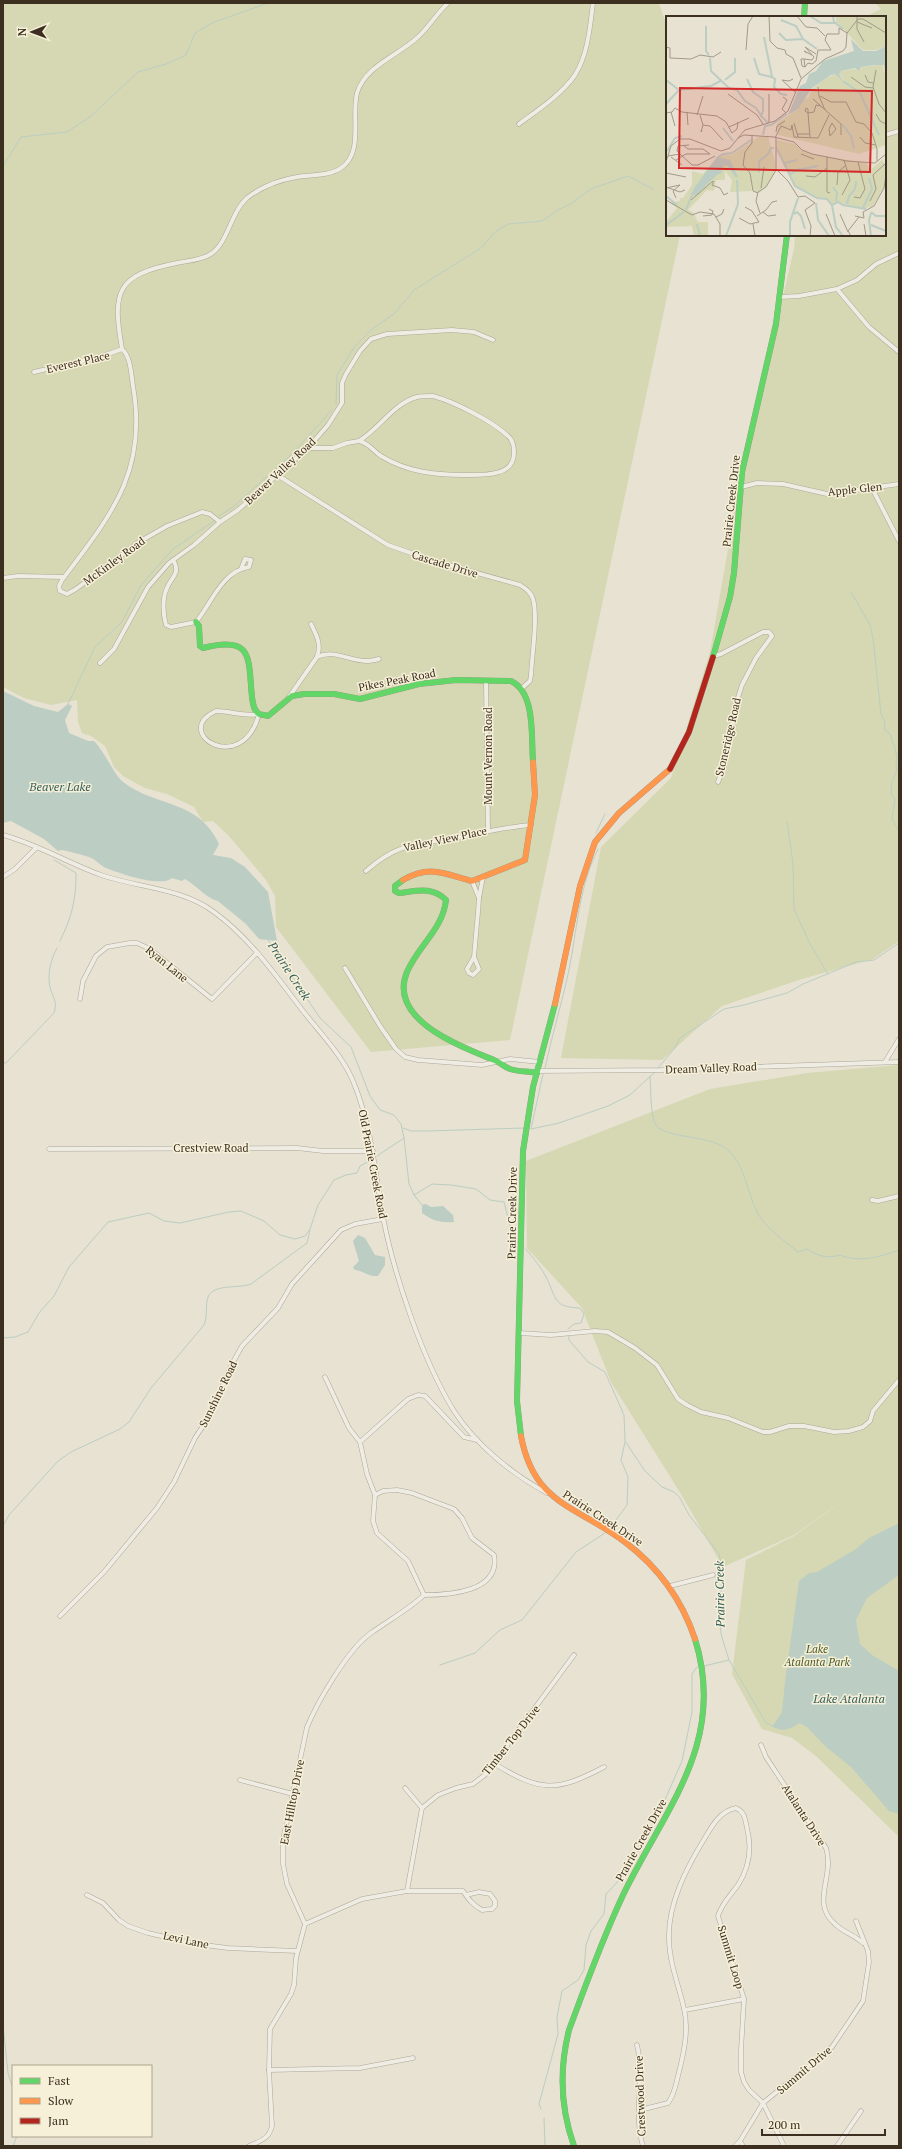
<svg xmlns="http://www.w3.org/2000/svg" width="902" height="2149" font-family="'PT Serif',serif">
<rect width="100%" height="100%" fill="#e7e2d1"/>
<g fill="#d5d8b3">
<path d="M3 3H659L667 27V235H680L510 1040 371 1052 276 927 275 896 266 880 229 836 213 821 203 822 194 807 167 794 145 788 123 776 114 767 105 746 91 736 82 733 78 722 77 700 51 705 24 698 3 687Z"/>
<path d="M875 3H899V941L873 959 802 979 722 1006 662 1060 561 1058 601 847 671 778 710 652 739 486 794 249 795 235H885V17H865L881 9Z"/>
<path d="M899 1065V1837L816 1756 792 1738 762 1729 732 1674 746 1560 794 1536 853 1493 794 1535 723 1567 681 1494 611 1382 582 1308 527 1248 526 1161 710 1089 807 1073Z"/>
</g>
<g fill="#bccdc3">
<path d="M3 691 34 706 58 712 68 704 72 706 65 720 69 733 88 741H94C104 751 114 774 122 781 155 808 198 798 219 844L213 855 231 858 245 867 268 892 277 941 259 939 246 924 218 901C207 899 196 885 185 879L182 881 172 878C162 888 117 873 104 867 99 864 95 859 89 857 80 854 71 852 62 850L58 851 44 839 11 821 3 823Z"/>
<path d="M426 1204 431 1207 443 1206 453 1215 454 1222C441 1223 433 1221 422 1213V1205Z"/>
<path d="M358 1235 365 1238 375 1255 385 1257V1265L378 1276C369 1277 364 1271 355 1270L353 1267 359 1261 353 1241Z"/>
<path d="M899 1523V1575L867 1598 856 1620 860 1644 872 1655 899 1671V1814L889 1811 851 1767 826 1747 807 1727 799 1723C789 1731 783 1731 772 1727L782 1712 785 1682 799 1581 809 1573 817 1572 856 1549 869 1538Z"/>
</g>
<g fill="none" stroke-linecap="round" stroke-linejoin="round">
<g stroke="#bccdc3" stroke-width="1">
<path d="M3 166 21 137 67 132 91 116 138 72 166 64 186 55 195 33 212 23 268 3"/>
<path d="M336 404 337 375 355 346 371 330 395 313 414 290 481 248 495 232 508 224 542 221 558 210 572 203 591 189 628 176 653 189"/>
<path d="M219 516 233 507 292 454 332 410"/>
<path d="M851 592 870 625 873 638 881 714 885 722 884 729 890 734C892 741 896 750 897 757 897 762 895 765 897 770 893 780 887 791 895 799L892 819 899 831"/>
<path d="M68 704 95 647 122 622 141 585 173 549 214 521"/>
<path d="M787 822 793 863 794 909 810 944 828 974"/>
<path d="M596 833 605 814"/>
<path d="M54 860 76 873C76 901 72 916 60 941"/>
<path d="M268 940 320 1018 351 1047 370 1096 380 1110 394 1115 401 1124 404 1138 409 1184 414 1195 432 1184 451 1185 476 1189 490 1200 504 1202 513 1238 518 1243"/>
<path d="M3 1063H6L54 1013C58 1001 53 999 50 987 47 974 51 959 57 948"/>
<path d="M545 1068C552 1035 562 1003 569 970 577 930 579 886 598 849"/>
<path d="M658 1068 674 1049 680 1038 724 1009 744 1005 787 993 803 984 844 967 856 962 874 960 899 943"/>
<path d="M543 1074 531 1129 559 1123 608 1106 630 1095 655 1072"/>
<path d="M650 1076C651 1088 650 1115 656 1125 665 1139 709 1134 728 1150 745 1165 747 1192 757 1212 766 1229 784 1240 798 1252L807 1249C819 1256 826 1259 840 1255 860 1263 879 1257 899 1250"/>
<path d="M403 1128 411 1131H427L524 1128"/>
<path d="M377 1156 404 1138"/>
<path d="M414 1195 422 1205"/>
<path d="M526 1249C533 1258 542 1268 547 1279 557 1299 553 1307 580 1308L584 1314 581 1323 574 1324 568 1329"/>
<path d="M569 1336V1340L588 1362 605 1372 624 1415 625 1441 645 1471 662 1487 674 1492 680 1498 689 1515 719 1554 722 1567 720 1617 721 1634 729 1660 766 1723 773 1726"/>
<path d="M3 1338 15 1337 28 1332 39 1313 54 1296 69 1267 108 1222 149 1213 164 1221 180 1223 229 1212 241 1211 264 1221 280 1235 295 1239 305 1236 310 1229 318 1205 334 1180 346 1175 357 1173 360 1166 371 1160"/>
<path d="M3 1526 9 1515 58 1461 71 1452 120 1429 129 1422 151 1388 204 1325C208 1316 205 1305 208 1297 214 1283 239 1289 251 1284L307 1243 310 1230"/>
<path d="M610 1528 627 1505 628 1477 621 1460 625 1442"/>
<path d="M440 1665 475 1653 500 1630 522 1620 576 1552 605 1533"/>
<path d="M704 1666 729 1660"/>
<path d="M3 2025 8 2073 13 2089"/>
<path d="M541 2109 539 2104 558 2034 557 2017 562 1991 578 1980 584 1970 586 1945 591 1931 604 1914 606 1894 625 1874 656 1820 682 1761 692 1712V1674L697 1667"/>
<path d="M544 2118 545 2146"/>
<path d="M13 2146 17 2136"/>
</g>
<defs>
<g id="street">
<path d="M519 124C538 110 562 94 575 75 588 54 590 27 593 3"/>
<path d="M885 135 899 131"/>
<path d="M837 289 869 327 899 352"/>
<path d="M780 297 799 296 837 289 857 280 876 264 899 253"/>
<path d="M122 349C112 291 116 275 177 263 187 261 200 260 209 255 228 245 230 213 247 198 261 187 279 180 297 177 311 175 329 176 341 168 364 153 351 116 357 93 365 66 399 55 418 37 429 27 437 13 448 3"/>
<path d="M122 349C131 357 131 374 133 386 148 472 111 515 62 580L59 586 60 591 67 594 76 589 139 542 167 526 202 512 210 514 220 522"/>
<path d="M34 372 100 357 122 349"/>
<path d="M433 396C455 402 492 421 508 436 513 440 514 447 514 453 514 477 483 475 465 475 435 475 407 472 381 456 372 450 369 443 359 441 379 429 394 403 417 397 422 396 428 396 433 396Z"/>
<path d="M308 448H333L347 443 359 441"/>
<path d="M277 475 388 545 434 561 520 585C526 589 531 592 533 599 538 617 532 655 531 675L530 681 522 688"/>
<path d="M741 487 757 483 783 484 827 494 899 484"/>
<path d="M872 488 899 541"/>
<path d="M173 560C181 573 172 576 167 588 162 598 163 615 166 625L171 627 196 622C211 604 222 571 249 567L251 560 245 559 241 569"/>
<path d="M3 578 18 576 64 577"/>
<path d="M311 624C316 634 322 645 317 656"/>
<path d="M713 656 721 654 763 632H769L772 636 756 658 742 685 735 707 724 767 718 782"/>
<path d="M100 663 114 649 148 587 169 563 194 545 220 522 238 510 277 475 308 448 328 425 342 403V383L346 374 360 351 371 339 387 334 452 330 474 332 493 340"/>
<path d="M486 681 488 830"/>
<path d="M289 697 317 657C333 649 350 661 367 661 371 661 375 660 379 659"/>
<path d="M216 711C231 711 244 717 259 714 242 778 170 732 216 711Z"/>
<path d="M3 835C37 844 68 863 101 875 139 888 182 888 214 912 250 938 276 976 303 1011 321 1034 345 1058 355 1086 372 1129 375 1173 383 1217 394 1275 423 1361 454 1411 476 1445 512 1474 547 1493"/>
<path d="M366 871C399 842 416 845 456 838 481 833 505 827 531 825"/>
<path d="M3 877 15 869 36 848"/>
<path d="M472 881 479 898 478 912 474 957 467 969 469 973 473 975 479 969 474 957"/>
<path d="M479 898 483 877"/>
<path d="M345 968 380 1026 396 1049 405 1057 418 1060 482 1065 510 1059 540 1062"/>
<path d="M80 999 83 981 96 956 107 947 130 943H137L150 949 212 999 257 953"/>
<path d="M885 1062 899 1039"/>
<path d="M538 1071 662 1070 899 1062"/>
<path d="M49 1149 297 1148 323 1151H373"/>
<path d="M872 1200 878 1201 899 1196"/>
<path d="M519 1333 551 1335 595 1331 608 1332 635 1348 657 1365 678 1399 687 1405 701 1412 728 1418 763 1432H770L789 1426H804L834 1432 849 1431 863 1427 870 1421 873 1411 899 1380"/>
<path d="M325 1377 349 1428 360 1442 367 1474 375 1495 373 1521 377 1533 408 1561 424 1595"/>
<path d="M360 1442 408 1399 418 1395 425 1396 464 1437 477 1440"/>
<path d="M375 1495 383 1491 397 1490 412 1493 454 1509 462 1518 472 1538 494 1555C501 1592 449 1595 424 1595"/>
<path d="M670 1586 713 1575"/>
<path d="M60 1616 104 1572 157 1508 174 1482 195 1438 209 1417 232 1364 242 1346 278 1308 292 1284 341 1230 355 1224 383 1219"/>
<path d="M761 1745 766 1757 826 1848C835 1876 810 1903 835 1924 843 1932 854 1935 863 1943"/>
<path d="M495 1764C540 1792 557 1792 604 1767"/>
<path d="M240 1780 293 1794"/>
<path d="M405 1788 422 1808"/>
<path d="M407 1891 422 1808 438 1795 456 1788 473 1784 486 1774 574 1655"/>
<path d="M87 1895 103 1903 119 1920 128 1926 148 1933 196 1944 228 1948 297 1951"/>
<path d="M305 1924 362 1899 407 1891H463C469 1900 473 1905 482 1910L492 1909 495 1906V1901L490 1894 479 1892 466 1895"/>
<path d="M685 2010 744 1999"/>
<path d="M637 2045C645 2079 633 2116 643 2146"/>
<path d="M269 2070 360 2068 413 2058"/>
<path d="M640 2110 668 2103C675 2094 676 2083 679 2072 684 2052 689 2029 684 2009 679 1985 669 1963 669 1938 668 1904 686 1869 703 1841 711 1828 719 1811 736 1808 745 1812 745 1819 747 1828 752 1848 749 1868 738 1885 730 1896 722 1903 718 1916L744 1999 741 2050V2072L744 2082 749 2090 763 2103 784 2146"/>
<path d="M249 2146C260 2141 269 2139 272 2126L269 2070 270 2029 291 1994 294 1985 296 1958 305 1924 287 1884 283 1864V1840L307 1727C318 1701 348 1649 371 1633 389 1620 408 1610 424 1595"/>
<path d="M735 2146 740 2141"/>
<path d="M743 2146 740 2141 763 2103 832 2047 863 2001 869 1962 868 1951 856 1921"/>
<path d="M837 2146 861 2111"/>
</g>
<g id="fast">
<path d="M804 17 805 3"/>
<path d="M196 622 199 626 200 646 203 648C254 635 248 658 252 697 253 703 253 710 259 714 261 715 265 715 268 716L292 696 304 694H334L360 699 419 684 456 680 511 681C536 693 531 737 533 762"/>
<path d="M713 657 730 597 734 573 742 472 776 324 787 235"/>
<path d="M403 880 395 886V891L399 893C417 891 432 886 446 900 443 929 418 946 407 972 387 1020 462 1047 494 1060 500 1062 504 1067 510 1069 519 1072 528 1071 537 1073"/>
<path d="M521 1436 517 1401 523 1151 533 1087 555 1004"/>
<path d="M574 2146C560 2107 559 2070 569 2030 586 1984 603 1937 624 1893 666 1807 727 1742 695 1639"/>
</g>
<g id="slow">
<path d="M403 880C430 864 445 874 472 881L525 860 535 795 533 762"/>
<path d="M555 1004 580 886 595 842 619 813 670 769"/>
<path d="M521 1436C534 1505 577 1506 625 1542 658 1567 682 1600 695 1639"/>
</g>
<path id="jam" d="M670 769 689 732 713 657"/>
</defs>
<use href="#street" stroke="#ada799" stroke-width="5"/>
<use href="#fast" stroke="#9c968a" stroke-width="6"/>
<use href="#slow" stroke="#9c968a" stroke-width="6"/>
<use href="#jam" stroke="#9c968a" stroke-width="6"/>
<use href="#street" stroke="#efece3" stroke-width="4"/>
<use href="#fast" stroke="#63d668" stroke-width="5.5"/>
<use href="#slow" stroke="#ff974d" stroke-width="5.5"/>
<use href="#jam" stroke="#b3261e" stroke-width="5.5"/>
</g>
<g text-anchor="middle" stroke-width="3" stroke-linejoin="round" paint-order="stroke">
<g font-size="11" fill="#3d2f20" stroke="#f7f0d8">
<text transform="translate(78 362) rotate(-13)" y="4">Everest Place</text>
<text transform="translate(280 471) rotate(-43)" y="4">Beaver Valley Road</text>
<text transform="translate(855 489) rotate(-6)" y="4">Apple Glen</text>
<text transform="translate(731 501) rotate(-84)" y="4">Prairie Creek Drive</text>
<text transform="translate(114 561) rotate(-36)" y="4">McKinley Road</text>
<text transform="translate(445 564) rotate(17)" y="4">Cascade Drive</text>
<text transform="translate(397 680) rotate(-11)" y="4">Pikes Peak Road</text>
<text transform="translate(728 737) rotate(-77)" y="4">Stoneridge Road</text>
<text transform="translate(488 756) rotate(-90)" y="4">Mount Vernon Road</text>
<text transform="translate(445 839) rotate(-12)" y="4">Valley View Place</text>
<text transform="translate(167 964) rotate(39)" y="4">Ryan Lane</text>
<text transform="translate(711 1068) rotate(-2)" y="4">Dream Valley Road</text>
<text x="211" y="1152">Crestview Road</text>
<text transform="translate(373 1164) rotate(79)" y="4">Old Prairie Creek Road</text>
<text transform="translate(512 1213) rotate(-89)" y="4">Prairie Creek Drive</text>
<text transform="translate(218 1394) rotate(-64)" y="4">Sunshine Road</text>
<text transform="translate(603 1518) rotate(33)" y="4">Prairie Creek Drive</text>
<text transform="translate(511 1740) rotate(-52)" y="4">Timber Top Drive</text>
<text transform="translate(292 1802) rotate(-79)" y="4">East Hilltop Drive</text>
<text transform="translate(804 1815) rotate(57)" y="4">Atalanta Drive</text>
<text transform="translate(641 1840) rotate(-61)" y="4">Prairie Creek Drive</text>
<text transform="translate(186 1940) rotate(12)" y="4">Levi Lane</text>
<text transform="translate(731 1957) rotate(73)" y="4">Summit Loop</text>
<text transform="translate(804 2070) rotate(-40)" y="4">Summit Drive</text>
<text transform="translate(640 2096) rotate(-92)" y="4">Crestwood Drive</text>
</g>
<g font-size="11" font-style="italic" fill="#4a5a26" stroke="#f7f0d8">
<text x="817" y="1653">Lake<tspan x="817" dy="13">Atalanta Park</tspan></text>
</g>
<g font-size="12" font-style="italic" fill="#2f5d5c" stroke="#f7f0d8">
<text x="60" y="791">Beaver Lake</text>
<text transform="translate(289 971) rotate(57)" y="4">Prairie Creek</text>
<text transform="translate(720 1594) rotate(-91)" y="4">Prairie Creek</text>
<text x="849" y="1703">Lake Atalanta</text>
</g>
</g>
<g transform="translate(666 16)">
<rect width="220" height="220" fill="#e7e2d1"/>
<path d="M170 0H220V30L210 34H197L170 5ZM213 49H217L218 56 220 54V129L193 138 112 119 111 107 131 94 136 85 143 81 145 74 159 63 169 58 178 65 173 57 175 55 189 53 193 55 196 51ZM94 120H102L109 146 110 154 100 171 93 177 87 174 84 165 86 175 64 176 66 164 59 155V164H50L48 175 41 174 22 194 27 196 32 206H42V220H28L26 210 0 211V206L11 192 4 187 14 185V182H17L26 169V155L37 158 51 141 55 138 66 139ZM111 124 129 128 135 134 147 138 200 147 204 154 216 144 220 150 218 171 207 190 196 193 172 186 165 189 160 183 148 180 127 168 110 133Z" fill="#d5d8b3"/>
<path d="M185 23 197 35H210L220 30 219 56 218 49H208L195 51 193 55 189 52 175 55 173 58 177 65 169 58 165 59 146 72 132 93 122 99 134 70 140 67 143 58 150 55 157 45 188 35ZM51 141 64 144 72 161H69L62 150 58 149 55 158H52L30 179H26L28 172Z" fill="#bccdc3"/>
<path fill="none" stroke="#bccdc3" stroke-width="2" d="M144 0 155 7H171M167 0 168 6 177 13M115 4 130 10 137 23 151 33M40 10V35L43 39M113 17 120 24 137 23M98 21 106 61 109 63 108 71 115 78 121 79M44 42 45 55 63 72 71 74 79 85 90 92 96 101M88 42 93 58 106 61M81 63 87 76 97 83V95L95 100 102 107M0 64 13 74 45 70 56 64M59 64 69 56V42M177 65 194 77 213 119M0 88 13 74M176 108 185 120 188 133M57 112 67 125M97 119 99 110 105 109 121 98M111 133 129 170 151 182 161 183 166 189 172 186 177 189 200 193M1 135 9 122 16 120M51 142 57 138 66 137 85 124M119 147 131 144M122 155 125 158 131 154 152 150M93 157V145L102 138 105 132H108M167 171 171 177 170 185M0 180 11 189M150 187 152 204 163 220M181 188 183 180 189 173 190 165M166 189 170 211 177 220M197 192 206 173 203 162M20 194 27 176M205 196 210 200H220M205 197 203 204 205 220M128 198 131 196 135 200 139 213M31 208 34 220M0 209 18 196M205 209 220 215M60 220 72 188 71 164M124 220V206L132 182"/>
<path fill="none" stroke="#a39a8a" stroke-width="1" d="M103 0 104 25 111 32 119 34 120 38 127 42 135 62M131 0 140 11 151 12 159 20M191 0V13L198 26M191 6 206 12M0 31 4 32V42L25 43 34 39 47 41 55 36M80 34 82 8 87 0M141 37 138 35 146 39M150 38 139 31 148 41 146 44 138 43 139 51 142 47 146 48 150 45 152 34H165L159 24 161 18H173V12L181 17M138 43H135L136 50 139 51M210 54 207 71 213 88 220 97M199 59 202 66 207 67M185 61 199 71 207 72M127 63 123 65 116 64 130 77M152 71 153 80 159 94M62 78 91 99 97 108M154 80 165 86H180L190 106 198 108 206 117 211 133V145M117 81 121 84 116 93 120 97M147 83 175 108V119M140 92 142 93V97L139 95ZM5 96 9 110M21 96 22 109M0 97 6 96 9 92 16 96 51 100 60 106 66 117 71 113 72 106M210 98 214 105 220 108M31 99 37 80M34 99 37 109 35 116 36 114M103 107V78M128 107 132 121M166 107 170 113 164 120 163 113ZM37 109 44 110 57 124M63 111 83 102M110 116 111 110 119 105M131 118H144M86 119V127L79 136 77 149 84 157 87 175 92 177M144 121 142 97 148 96 150 89 155 90M194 121 199 127 210 129M72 122 79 114 109 105 122 95 135 63 159 43 177 35 180 31 181 17 192 3H197L220 17M109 122 115 110 125 114 126 109 128 121 152 122 163 99M14 138 11 135 12 130 23 129M135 138 148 143M2 140 14 138 26 149H33M5 141 16 149M161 141V176L164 177M10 144 20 138H44L37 133H22L17 129M0 146 5 130 14 123H24L55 135 64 132 72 122 78 119 108 121 128 126 136 134 146 138 181 145 209 147 220 138M32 149 49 140M110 153 122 165 132 181 139 180 149 187 139 194 145 210 144 220M0 157 20 161M140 160 149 161 161 152M48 165 46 169 54 172 58 179 62 177M171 169 172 156 179 150M0 171 14 176 19 174M0 172 14 169 7 175 10 182M95 172 98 151M176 179 184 164 178 144M188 181 194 182 199 173 192 146M0 184 26 199 34 196 48 198 54 208V220M25 184 47 165M204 185 210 173 207 159 219 148M97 196 102 200 110 199M94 197 90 185 92 176 100 171 110 154V122M160 198 169 220M174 198 182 216M37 200 46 199 47 195 43 193M91 200 100 194 106 186 111 185M189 200 198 202 197 196 208 190 218 172 220 158M50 201 56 198 58 193M73 202 84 208 93 206 86 195 79 191M87 208 89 220M198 208 200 220M185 220 182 215 193 201"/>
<path fill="#d62828" fill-opacity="0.15" stroke="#d62828" stroke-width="2" d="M14 72 206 75 204 156 13 152Z"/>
<rect width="220" height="220" fill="none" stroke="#3d2f20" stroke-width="2"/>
</g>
<rect width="902" height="2149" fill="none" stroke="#3d2f20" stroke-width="8"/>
<rect x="12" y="2065" width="140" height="72" fill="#f7f0d8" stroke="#ada38e"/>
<rect x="20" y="2078" width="20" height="6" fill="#63d668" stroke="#ada38e"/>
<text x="48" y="2085" font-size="12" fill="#3d2f20">Fast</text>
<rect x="20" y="2098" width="20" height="6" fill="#ff974d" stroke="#ada38e"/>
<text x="48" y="2105" font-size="12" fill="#3d2f20">Slow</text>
<rect x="20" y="2118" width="20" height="6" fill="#b3261e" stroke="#ada38e"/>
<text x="48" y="2125" font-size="12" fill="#3d2f20">Jam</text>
<g transform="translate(32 32) rotate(269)" stroke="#f7f0d8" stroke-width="3" paint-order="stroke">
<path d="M0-3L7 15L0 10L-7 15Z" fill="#3d2f20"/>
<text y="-6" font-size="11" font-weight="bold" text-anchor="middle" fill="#3d2f20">N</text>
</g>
<path d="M762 2129v6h123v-6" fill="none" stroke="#3d2f20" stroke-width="2"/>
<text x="768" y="2129" font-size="12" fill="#3d2f20" stroke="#f7f0d8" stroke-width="3" paint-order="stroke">200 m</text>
</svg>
